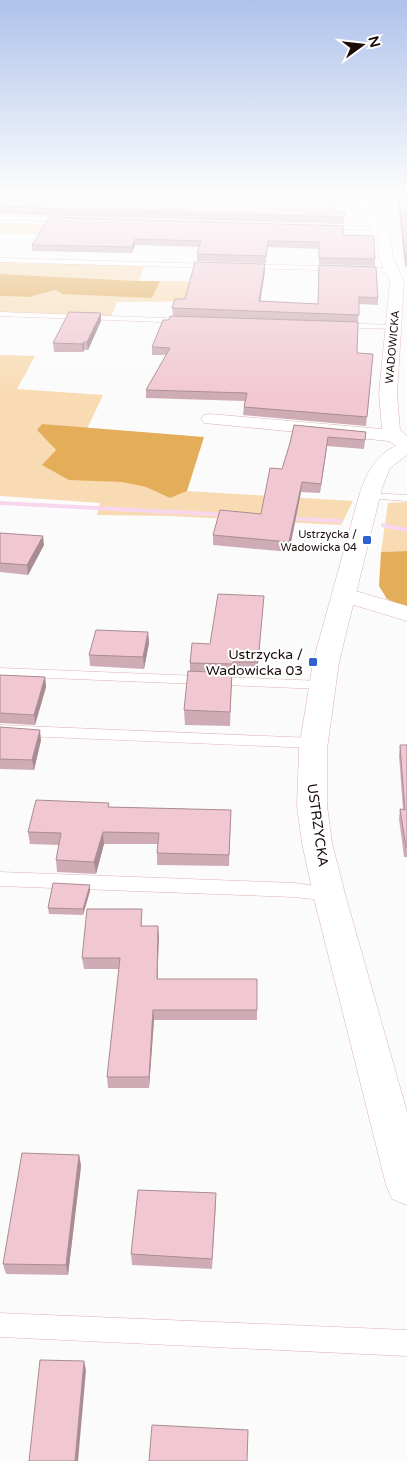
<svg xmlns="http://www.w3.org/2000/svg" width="407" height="1461" font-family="'Varela Round',sans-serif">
<rect width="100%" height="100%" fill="#fbfbfb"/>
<g fill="#f8dbb3">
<path d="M0 223 231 229 190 237 0 233Z"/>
<path d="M0 261 144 265 139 281 0 274Z"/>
<path d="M160 281 231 282 227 301 117 302 111 316 0 312V296L29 297 56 290 152 298Z"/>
<path d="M0 355 35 356 17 389 103 395 87 429 42 424 37 430 56 450 43 464 69 479 121 482 146 487 170 498 187 491 353 501 341 525 170 516 97 515 100 503 0 496Z"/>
<path d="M407 502V551L381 552 388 503Z"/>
</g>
<g fill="#e3ad5a">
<path d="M0 274 139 281H160L152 298 62 294 56 290 29 297 0 296Z"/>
<path d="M42 424 204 437 187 491 170 498 146 487 121 482 69 480 42 465 56 450 37 430Z"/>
<path d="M407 551V608L387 599 379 586 381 552Z"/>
</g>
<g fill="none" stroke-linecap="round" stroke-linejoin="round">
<g fill="#f8d7ee" fill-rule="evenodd">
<path d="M0 501 231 513 235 515 231 517 0 505Z"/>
<path d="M280 516 340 519 344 521 340 523 283 520 279 518Z"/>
<path d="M381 523 407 528V532L381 527Z"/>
</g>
<defs>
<g id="lane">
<path d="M0 216 67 217 70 219 67 221 0 220Z"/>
<path d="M323 225 379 227 382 229 379 231 321 228V226Z"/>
<path d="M0 258 213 264 217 266 213 268 0 262Z"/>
<path d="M241 264 392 268 396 270 392 272 244 268 240 266Z"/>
<path d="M0 312 190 319 194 321 190 323 0 316Z"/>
<path d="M334 323 393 325 397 327 393 329 337 327H334Z"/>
<path d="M369 493 407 495V501L365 498 363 496Z"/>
<path d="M0 668 322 681 327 682 329 685 327 688 322 689 0 676Z"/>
<path d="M0 725 313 738 318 739 321 743 318 747 313 748 0 735Z"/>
<path d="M0 872 295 883 335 889 338 894 335 899 329 901 295 897 0 886Z"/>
<path d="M0 1313 407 1330V1356L0 1337Z"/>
</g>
<g id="street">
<path d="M350 193H360L390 238 393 258 404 282 397 394 400 430 407 436V451L400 449 389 441 204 423 201 419 204 415 210 414 382 429 379 394 390 282 379 258 378 238Z"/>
<path d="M345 588 407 606V621L337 600 333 595 337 590Z"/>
</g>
<path id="secondary" d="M407 442V455L390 468 382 488 339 662 327 749V806L332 843 345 894 407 1112V1205L392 1199 386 1185 313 894 302 843 297 806 299 749 313 662 359 496C367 470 379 449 407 442Z"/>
</defs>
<use href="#lane" stroke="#dcb2ad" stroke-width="1"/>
<use href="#street" stroke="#dcb2ad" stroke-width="1"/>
<use href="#secondary" stroke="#dcb2ad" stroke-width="1"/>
<use href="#lane" fill="#fff" fill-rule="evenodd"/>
<use href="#street" fill="#fff" fill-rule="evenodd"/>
<use href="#secondary" fill="#fff" fill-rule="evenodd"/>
</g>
<g fill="#cfacb5">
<path d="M0 193 335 211 345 213 344 224 0 214Z"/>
<path d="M397 193H407V267H405Z"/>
<path d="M50 217 343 235 375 259V266L319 264V249L268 247 266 263 197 261V254L199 247 135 245 132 253 32 251V245Z"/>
<path d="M265 271 260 301 318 304 319 272 378 298V305L359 304 358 322 173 316 172 308 185 299Z"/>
<path d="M101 313V321L88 350H84L83 352H54L53 343Z"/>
<path d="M152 347 373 354 366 426 243 415 244 407 245 401 146 398V390L166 355H152Z"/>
<path d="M294 425 366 432 364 449 327 446 320 493 301 492 289 552 213 545V535L261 514 282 469 290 443Z"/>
<path d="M0 533 44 545 28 575 0 572Z"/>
<path d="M264 596 257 673H232L230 726 185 725 184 710 190 671V663Z"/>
<path d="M148 632 149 643 144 669 90 666 89 655Z"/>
<path d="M0 675 45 677 46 687 35 725 0 723Z"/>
<path d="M0 727 41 740 34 770 0 769Z"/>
<path d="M400 745H407V857H404L399 819 400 809 403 810 399 755Z"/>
<path d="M109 807 231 810 229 866 157 865V853L158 844H104L96 874 57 872 56 860 59 845 30 844 28 832Z"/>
<path d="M90 885V891L83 915 49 914 48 908Z"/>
<path d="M142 909V926H158V979L257 1010V1020H154L149 1088H108L107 1077 119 969H84L82 958Z"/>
<path d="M79 1155 81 1166 68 1275 6 1274 3 1264Z"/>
<path d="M216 1204 212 1269 132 1265 131 1254Z"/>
</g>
<g fill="#a98c93">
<path d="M135 239V245L132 253V247Z"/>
<path d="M265 264V271L259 309V301Z"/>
<path d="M101 313V321L88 350 87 342Z"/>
<path d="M84 342V350L83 352 82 344Z"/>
<path d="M328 437 327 446 320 493 321 484Z"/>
<path d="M302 482 301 492 289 552V542Z"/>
<path d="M43 536 44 545 28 575 27 565Z"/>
<path d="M148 632 149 643 144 669 143 657Z"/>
<path d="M45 677 46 687 35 725 34 715Z"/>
<path d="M40 730 41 740 34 770 32 760Z"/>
<path d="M103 832 104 844 96 874 94 862Z"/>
<path d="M90 885V891L83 915V909Z"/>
<path d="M158 926 159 937 157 989V979Z"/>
<path d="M153 1010 154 1020 149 1088V1077Z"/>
<path d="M79 1155 81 1166 68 1275 66 1265Z"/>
<path d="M84 1361 86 1370 78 1461H75Z"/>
</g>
<g fill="#f1c8d2" stroke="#a98c93">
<path d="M0 193H335V211L345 213 344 217 0 207Z"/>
<path d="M398 193H407V261H406Z"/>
<path d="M50 217 344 226 343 235 374 236 375 259 319 258V242L268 241 266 256 197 254 201 241 135 239 132 247 32 245Z"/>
<path d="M195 262 265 264 259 301 318 304 319 265 376 267 378 298 359 297V315L172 308 175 299H185Z"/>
<path d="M69 312 101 313 87 342H84L82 344 53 343Z"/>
<path d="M170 316 358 322 357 353 373 354 367 417 244 407 247 393 146 390 170 348 152 347 163 320H169Z"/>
<path d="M294 425 366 432 365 440 328 437 321 484 302 482 289 542 213 535 220 510 261 514 270 468 282 469 290 443Z"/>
<path d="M0 533 43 536 27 565 0 563Z"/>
<path d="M218 594 264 596 258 662H233V664L190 663 192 643 210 644Z"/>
<path d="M96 630 148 632 143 657 89 655Z"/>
<path d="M188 671 232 673 230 712 184 710Z"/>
<path d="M0 675 45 677 34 715 0 713Z"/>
<path d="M0 727 40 730 32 760 0 759Z"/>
<path d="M400 745H407V847H406L400 809 405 810Z"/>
<path d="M36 800 109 803 108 807 231 810 229 855 157 853 159 833 103 832 94 862 56 860 61 833 28 832Z"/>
<path d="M53 883 90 885 83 909 48 908Z"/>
<path d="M87 909H142L141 926H158L157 979H257V1010H153L149 1077H107L120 958H82Z"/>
<path d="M22 1153 79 1155 66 1265 3 1264Z"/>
<path d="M138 1190 216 1193 212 1259 131 1254Z"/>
<path d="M40 1360 84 1361 75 1461H29Z"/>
<path d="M152 1425 248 1430 247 1461H149Z"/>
</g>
<linearGradient id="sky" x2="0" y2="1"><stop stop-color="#aec2ea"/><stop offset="0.49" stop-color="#fdfdfd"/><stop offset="1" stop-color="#fdfdfd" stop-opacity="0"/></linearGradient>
<rect width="407" height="397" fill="url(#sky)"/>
<g fill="#2e62d0" stroke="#fff" stroke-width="2">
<rect x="362" y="535" width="10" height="10" rx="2.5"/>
<rect x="308" y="657" width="10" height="10" rx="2.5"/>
</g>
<g text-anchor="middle" stroke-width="4" stroke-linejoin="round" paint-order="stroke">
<g font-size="11" fill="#1a0c0b" stroke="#fff">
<text transform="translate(392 347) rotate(-85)" y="4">WADOWICKA</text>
</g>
<g font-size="11" fill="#1a0c0b" stroke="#fff" text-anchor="end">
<text x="357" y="538">Ustrzycka /<tspan x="357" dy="13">Wadowicka 04</tspan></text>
</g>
<g font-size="14" fill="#1a0c0b" stroke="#fff" text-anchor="end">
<text x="303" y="659">Ustrzycka /<tspan x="303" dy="16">Wadowicka 03</tspan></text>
</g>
<g font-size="14" fill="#1a0c0b" stroke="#fff">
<text transform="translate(318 825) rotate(82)" y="5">USTRZYCKA</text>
</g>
</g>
<g transform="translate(362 45) rotate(75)" stroke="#ffffff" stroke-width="4" paint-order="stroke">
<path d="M0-4L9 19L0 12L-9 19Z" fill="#1a0c0b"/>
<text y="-8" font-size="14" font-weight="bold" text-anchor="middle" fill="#1a0c0b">N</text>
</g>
</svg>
